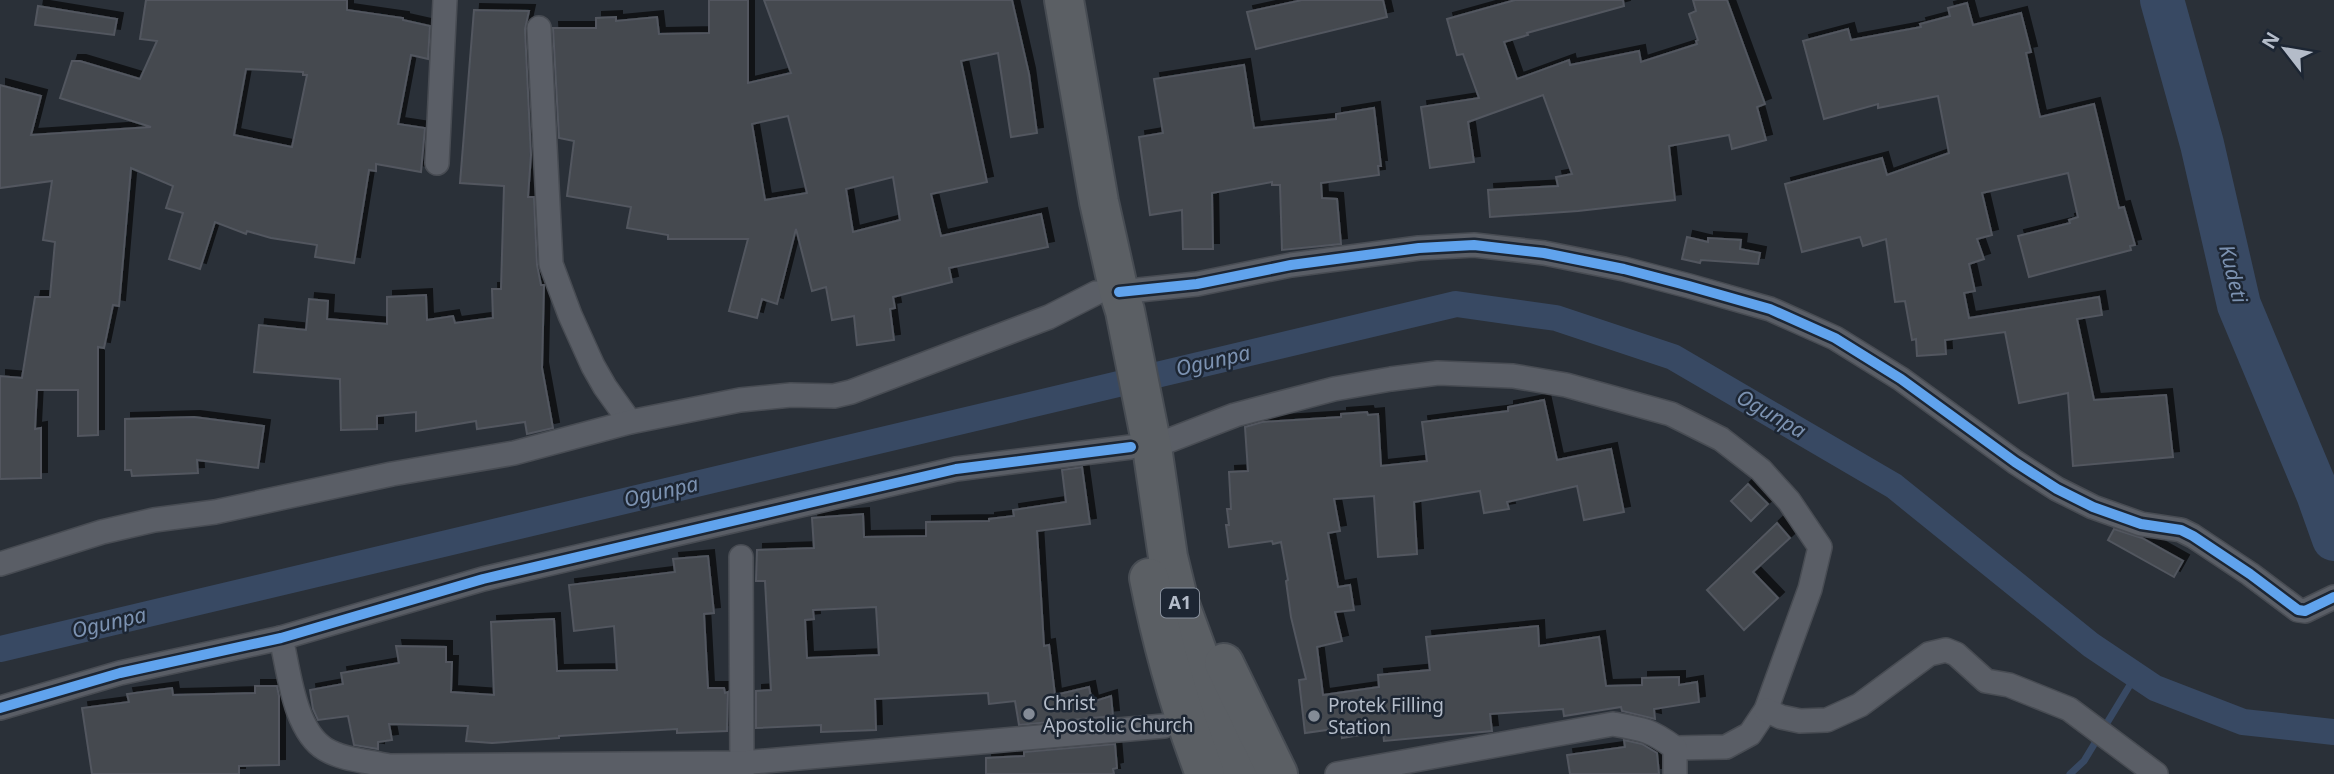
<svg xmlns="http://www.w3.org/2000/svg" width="2334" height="774" font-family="'Noto Sans',sans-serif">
<defs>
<filter id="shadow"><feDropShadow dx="6" dy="-6" stdDeviation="0" flood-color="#0009"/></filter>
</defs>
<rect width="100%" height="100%" fill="#2a3038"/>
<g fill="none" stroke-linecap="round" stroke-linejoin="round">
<path stroke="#384963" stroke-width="7" d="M2070 774 2084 761 2136 675"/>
<path stroke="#384963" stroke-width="26" d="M0 649 1456 304 1556 318 1673 357 1894 486 2091 645 2155 688 2243 722 2334 732"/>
<path stroke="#384963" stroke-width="44" d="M2162 0 2202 144 2239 305 2318 494 2334 539"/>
</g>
<g fill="#444950" stroke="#52575f" stroke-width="2" fill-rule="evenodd" filter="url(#shadow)">
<path d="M146 0H347V10L403 18V20L430 26 428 59 411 55 398 124 425 128 421 172 376 164V171L369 170 354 263 315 257 317 245 271 238 247 231 246 234 215 222 200 269 169 259 183 213 166 208 173 186 131 168 119 306 113 305 104 348 98 347V435L78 436V390H37L35 429 41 428V478L0 479V376L22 378 35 297H50L55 242 43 240 52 181 0 188V85L41 96 31 135 151 127 60 98 72 61H80L140 79 157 41 140 39ZM246 69 303 72V75H307L292 147 234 135Z"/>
<path d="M709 0H748V83L791 73 764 0H1012L1029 74 1037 133 1011 137 998 53 961 61 987 182 931 194 941 236 1041 214 1048 247 949 268 952 282 893 297 895 308 890 309 894 340 857 345 854 316 832 320 826 287 812 291 796 229 777 304 762 299 757 318 729 311 748 239H668V235L627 228 631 207 567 196 574 141 559 138 553 28H596V18L616 17V21L657 17 659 34 709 33ZM788 116 807 193 765 200 752 124ZM893 177 900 220 853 232 846 189Z"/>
<path d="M1302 0H1383L1387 17 1256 49 1247 12Z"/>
<path d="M1515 0H1623L1624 6 1527 33 1528 35 1504 42 1517 79 1569 60 1570 65 1639 51 1641 62 1697 44 1696 41 1698 40 1689 14 1696 11 1693 0H1727L1765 104 1757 107 1766 140 1732 149 1729 135 1669 146 1675 200 1578 211 1490 217 1488 190 1558 186 1556 177 1572 174 1543 95 1468 122 1474 162 1430 168 1421 107 1479 98 1463 54 1457 55 1447 19Z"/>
<path d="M1967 3 1973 25 2021 13 2031 52 2026 53 2040 117 2094 104 2119 208 2124 207 2135 245 2130 246 2131 250 2029 277 2018 236 2070 223 2069 220 2078 217 2068 173 1982 193 1992 235 1977 239 1984 259 1969 264 1975 291 1964 293 1969 318 2099 297 2102 315 2077 319 2094 400 2166 395 2173 457 2073 466 2068 393 2019 403 2005 332 1945 340 1946 354 1917 356 1916 339 1912 340 1905 301 1895 302 1886 239 1863 246 1860 237 1802 252 1785 184 1882 158 1887 175 1949 153 1938 96 1878 108V104L1824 119 1803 41 1848 29 1851 40 1921 27 1920 24 1950 16 1948 8Z"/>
<path d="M38 6 117 19 114 35 35 25Z"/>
<path d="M474 10 529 11 525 29 531 155 528 197H534L537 265 541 285H544L542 368 553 428 527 434 525 422 477 429 476 421 416 431V412L377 416V429L341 430 340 379 254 372 259 325 306 330 309 299 328 301 327 319 387 324V297L426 295 427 320 453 316 455 323 493 318 492 289H501L504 186 460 183Z"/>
<path d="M1244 65 1254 128 1336 119V114L1374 108 1381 166H1378L1379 175 1321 183 1322 198 1337 199 1341 244 1282 250 1280 185H1272V182L1212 193 1213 249H1183L1182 210 1150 215 1139 137 1163 133 1154 79Z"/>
<path d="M1687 237 1708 242V238L1741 240 1740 249 1760 253 1758 264 1701 260 1700 263 1682 259Z"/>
<path d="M1544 400 1557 460 1611 449 1624 512 1584 520 1577 486 1507 502 1509 509 1484 513 1480 491 1414 502 1417 554 1378 557 1374 496 1334 499 1340 531 1328 533 1338 587 1350 585 1354 610 1335 612 1342 641 1317 647 1323 695 1379 687 1378 675 1430 670 1426 637 1538 626 1539 646 1599 637 1606 686 1642 685V678L1679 677V685L1697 682 1699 702 1654 709 1655 719 1622 711 1621 707 1564 716 1563 709 1490 714 1492 731 1384 741 1383 731 1342 738 1341 728 1305 733 1299 680 1306 679 1291 617 1286 581 1288 580 1281 542 1273 544 1272 541 1229 547 1226 525H1229L1227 509H1231L1229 472 1248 471 1245 427 1262 422 1341 417V414L1367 412 1368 415 1378 414 1381 466 1427 461 1422 422 1508 411V407Z"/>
<path d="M194 417 264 426 258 468 197 460 198 473 132 476 131 470H125V419Z"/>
<path d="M1082 467 1090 524 1037 531 1044 646 1049 645 1055 695 1089 687 1092 702 1111 696 1113 716 1019 725 1015 701 989 704 988 693 875 699 876 730 821 732V725L756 728V691L771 690 765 581H756L757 550 814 548 812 518 863 514 864 537 926 536V522L989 521V519L1014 516 1013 510 1066 502 1062 470ZM876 607 879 655 807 658 805 620 814 619 813 610Z"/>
<path d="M1748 484 1768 504 1751 521 1731 501Z"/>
<path d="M1777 523 1790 538 1753 572 1778 598 1744 630 1707 590Z"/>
<path d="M2114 529 2142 538 2183 561 2174 577 2108 540Z"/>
<path d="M708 556 714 613 704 614 708 688H724L725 693 728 692 727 731 677 733V729L559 736V738L492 743 466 741 468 726 389 724 392 740 378 742V749L354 745 348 716 318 720 313 709 310 690 343 684 341 673 399 663 396 646 446 647V662H452L451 692 494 695 491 622 554 619 557 671 617 670 614 626 574 631 569 585 675 572 673 559Z"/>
<path d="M255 686H277L279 696V765L239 766V774H92L82 708 129 702 127 694 172 688 173 695 255 693Z"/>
<path d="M1624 740 1642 744 1657 753 1659 774H1570L1567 755 1625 747Z"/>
<path d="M1115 744 1117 768 1113 769 1114 774H986V758L1024 756V752Z"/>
</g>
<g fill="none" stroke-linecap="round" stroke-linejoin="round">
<defs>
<g id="minor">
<path d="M539 28 551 264 570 315 593 366 605 387 630 422"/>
<path d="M437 163 445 0"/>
<path d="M1119 292 1197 284 1291 265 1419 248 1474 245 1544 253 1624 269 1689 286 1770 309 1835 338 1901 379 2015 462 2057 489 2093 507 2141 524 2181 530 2193 536 2250 574 2298 610 2305 611 2334 597"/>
<path d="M1152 447 1235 415 1334 389 1391 379 1438 373 1513 376 1566 385 1671 414 1721 439 1761 470 1789 501 1820 547 1810 589 1766 710 1750 734 1726 747 1675 748"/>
<path d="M741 557 742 774"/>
<path d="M0 564 102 532 154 520 215 512 392 474 514 453 630 422 740 400 791 395 834 396 851 392 1049 317 1096 293"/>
<path d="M281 638C289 671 294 730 325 749 343 760 368 761 389 766L742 763 1164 726"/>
<path d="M0 708 120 673 281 638 483 579 805 504 956 469 1131 447"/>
<path d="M1766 710 1781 717 1800 721 1827 720 1860 705 1929 654 1946 650 1956 654 1986 681 2009 685 2069 709 2156 774"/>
<path d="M1337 774 1613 724C1643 729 1651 730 1675 748V774"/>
</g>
<g id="trunk">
<path d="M1064 0 1099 202 1119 292 1125 311 1152 447 1168 557 1179 602 1242 774"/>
<path d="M1149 578C1162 644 1181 711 1205 774"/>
<path d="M1224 663 1278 774"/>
</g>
</defs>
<use href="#minor" stroke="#484c53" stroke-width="26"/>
<use href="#trunk" stroke="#474c53" stroke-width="42"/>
<use href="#minor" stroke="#5a5e66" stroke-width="23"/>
<use href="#trunk" stroke="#5b5f64" stroke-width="38"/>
<defs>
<g id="cycleway">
<path d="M1119 292 1197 284 1291 265 1419 248 1474 245 1544 253 1624 269 1689 286 1770 309 1835 338 1901 379 2015 462 2057 489 2093 507 2141 524 2181 530 2193 536 2250 574 2298 610 2305 611 2334 597"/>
<path d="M0 708 120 673 281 638 483 579 805 504 956 469 1131 447"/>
</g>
</defs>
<use href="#cycleway" stroke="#1d2633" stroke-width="15"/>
<use href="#cycleway" stroke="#60a3ed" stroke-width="10"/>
</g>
<g fill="#848b96" stroke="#1d2633" stroke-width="2.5">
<circle cx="1029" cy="714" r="7"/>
<circle cx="1314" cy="716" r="7"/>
</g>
<g text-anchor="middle" stroke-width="5" stroke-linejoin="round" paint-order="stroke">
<rect fill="#1d2633" stroke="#878f9c" stroke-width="2" x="1161" y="588.5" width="38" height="29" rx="5"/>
<g font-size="18" font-weight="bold" fill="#b4bcc9">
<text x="1180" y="609">A1</text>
</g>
<g font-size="19" fill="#b4bcc9" stroke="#1d2633" text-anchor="start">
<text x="1043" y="710">Christ<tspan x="1043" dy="22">Apostolic Church</tspan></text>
<text x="1328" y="712">Protek Filling<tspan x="1328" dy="22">Station</tspan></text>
</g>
<g font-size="21" font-style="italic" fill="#7c92b1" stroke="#1d2633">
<text transform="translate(2233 274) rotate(76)" y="7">Kudeti</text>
<text transform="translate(1213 361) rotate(-13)" y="7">Ogunpa</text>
<text transform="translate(1771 414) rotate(30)" y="7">Ogunpa</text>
<text transform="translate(661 492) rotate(-13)" y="7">Ogunpa</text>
<text transform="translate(109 623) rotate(-13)" y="7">Ogunpa</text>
</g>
</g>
<g transform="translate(2285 49) rotate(301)" stroke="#1d2633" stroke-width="5" paint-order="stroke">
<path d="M0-5L12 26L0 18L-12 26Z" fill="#b4bcc9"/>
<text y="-10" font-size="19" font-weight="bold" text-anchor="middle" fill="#b4bcc9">N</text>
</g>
</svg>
